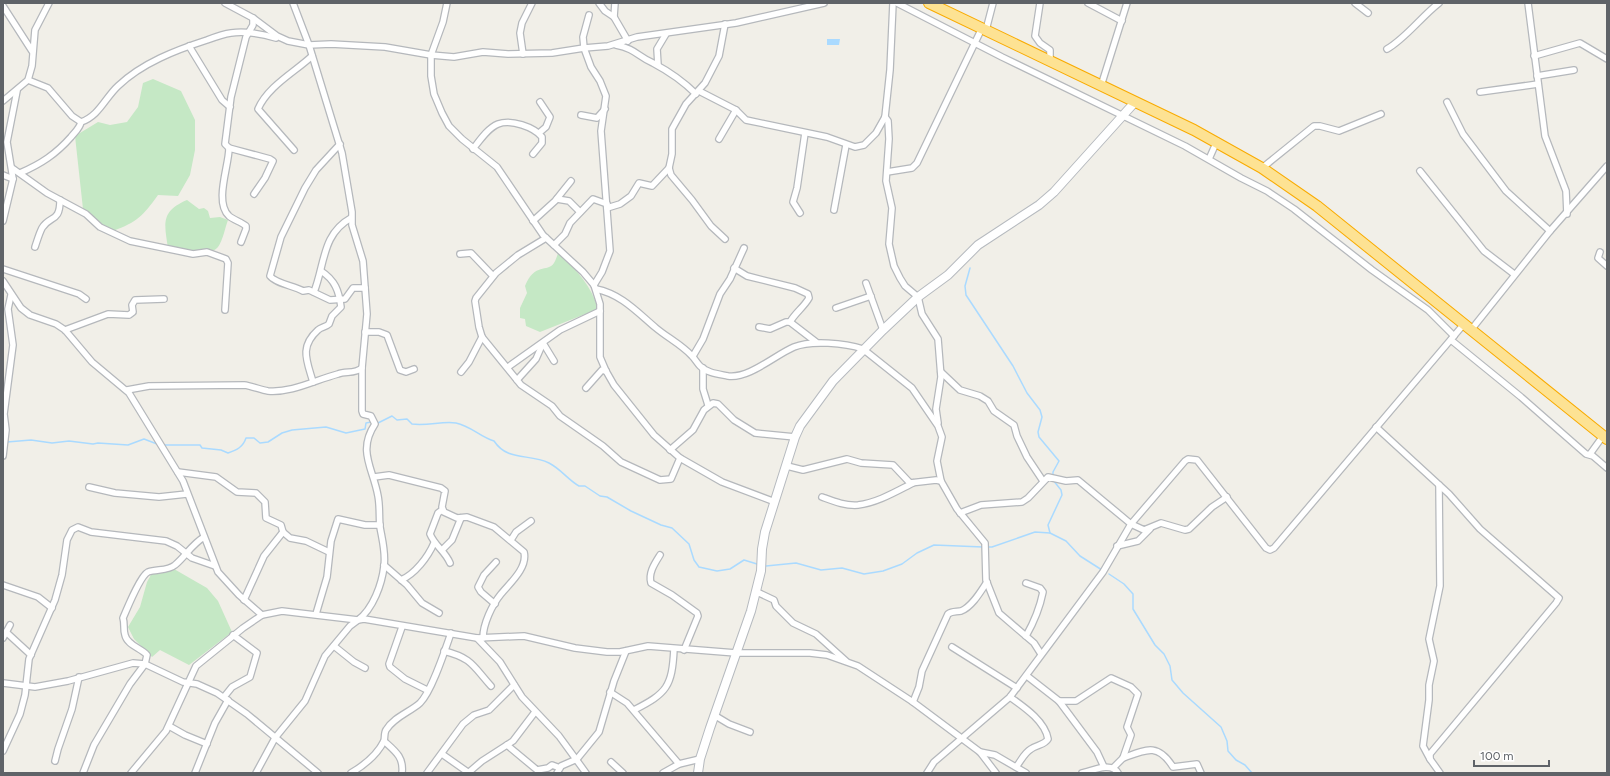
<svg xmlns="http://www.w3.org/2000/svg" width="1610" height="776" font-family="Figtree,sans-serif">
<rect width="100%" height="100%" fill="#f1efe8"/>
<g fill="#c5e8c5">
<path d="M153 79 181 91 195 120V150L190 175 178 196 158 195C143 216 137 222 113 231L99 225 83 209 75 136 98 122 110 125 127 122 138 107 143 83Z"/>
<path d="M187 200 199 209 204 208 208 211 210 218 220 217 228 220C225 228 223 240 218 247 211 257 178 250 168 248 164 223 161 211 187 200Z"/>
<path d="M558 253C577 270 591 285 598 309L540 332 526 326 525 319 520 318V308L527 293 525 286C535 262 547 273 554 263 556 260 557 256 558 253Z"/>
<path d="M174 569 207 588 218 601 232 632 189 665 160 650 152 657 134 639 128 627 140 607 147 582 152 573Z"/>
</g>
<path fill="#aadaff" d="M827 39H840L839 45H827Z"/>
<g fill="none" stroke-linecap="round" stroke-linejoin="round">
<g stroke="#aadaff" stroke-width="1.5">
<path d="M970 268 965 286 966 295 1013 366 1027 393 1040 410 1042 417 1038 432 1039 437 1059 461 1053 472V476"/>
<path d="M376 424 392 416 397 420 407 419 412 424C428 426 442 421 456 423 471 426 480 437 494 441 508 462 529 453 549 463 561 469 568 480 579 486H585L600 496 607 497 631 511 661 525 672 528 689 544 694 560 699 567 717 571 730 569 744 560 757 564"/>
<path d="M7 442 31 440 52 443 69 441 93 444 98 443 128 445 144 439 157 444"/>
<path d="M162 445H200L202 448 221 450 228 453C237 450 243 447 246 438H254L260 443 268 442 282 433 292 430 326 427 346 433 365 429 366 423 371 422"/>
<path d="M1050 533 1048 525 1062 495 1061 490 1053 480"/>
<path d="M986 547H992L1035 532 1050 533 1066 541 1080 556 1102 570"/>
<path d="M766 566 796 563 821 570 842 568 864 574 883 571 902 564 917 553 934 545 983 547"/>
<path d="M1109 574 1124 584 1133 594V609L1155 645 1164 654 1170 666 1172 680 1183 693 1221 727 1227 741 1228 751 1236 760 1245 765 1252 773"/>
</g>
<defs>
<g id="street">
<path d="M225 3 253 18 277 36 288 41 309 45 331 44 385 47 431 55 454 57 483 52 508 54 552 53 584 48 608 46 637 37 736 23 824 3"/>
<path d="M447 3 443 22 431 55V76L434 94 442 113 449 126 462 139 497 167 543 235 583 272 594 285 600 304V357L606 371 614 385 654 435 680 458 722 482 775 502"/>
<path d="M599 3 605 11 614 17"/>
<path d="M615 3 614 17 628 41"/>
<path d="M897 3 1002 57 1185 146 1241 178 1267 191 1294 209 1372 270 1428 310 1454 336"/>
<path d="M1040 3 1035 36 1040 43 1050 50V60"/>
<path d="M1088 3 1122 21"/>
<path d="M1355 3 1368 13"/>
<path d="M1528 3 1545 136 1566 191 1567 214"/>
<path d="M3 6 32 51"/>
<path d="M589 15 583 37 584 48 591 67 600 81 606 96 601 131 610 251 602 272 594 285"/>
<path d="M253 18V25L246 37 231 97 225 144 229 148 270 159 273 161 265 178 254 194"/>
<path d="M725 24 719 56 705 83 686 104 672 129V154L669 168 671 175 692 200 711 226 725 239"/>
<path d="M986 30 993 3"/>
<path d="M616 45C636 49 637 56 653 63 670 72 683 81 696 94"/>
<path d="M189 46 222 100 230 107"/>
<path d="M1387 49C1405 39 1422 16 1439 3"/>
<path d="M523 54 520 33 522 23 532 3"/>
<path d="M1534 56 1580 43 1607 59"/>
<path d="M658 65 657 49 666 34"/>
<path d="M1537 76 1574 70"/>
<path d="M28 80 48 88 72 116 81 122C99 116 105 98 118 86 142 63 176 50 207 40 215 37 223 34 231 33 245 31 262 34 276 38"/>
<path d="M1101 86 1127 3"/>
<path d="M699 91 736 110 746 120 827 137 855 147 864 145 876 133 885 117 890 70 893 3"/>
<path d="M1480 92 1538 84"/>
<path d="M3 101 28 80 32 66 35 30 49 3"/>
<path d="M1447 102 1463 134 1506 191 1550 231"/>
<path d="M581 115 597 118 605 109"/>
<path d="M885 117 888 121 889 139 886 181 892 208 889 244 894 266 900 278 905 286 918 297 922 314 938 339 941 377 936 409 938 423"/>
<path d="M539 133 546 127 550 117 540 102"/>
<path d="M719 139 736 110"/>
<path d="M340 144 316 170 305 188 281 237 270 276C275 283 294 286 303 291L309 290 330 300 345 299 353 288H365"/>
<path d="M229 148C229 166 214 202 229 216 234 220 241 222 246 226V229L241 242"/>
<path d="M473 149C480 140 488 128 498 124 511 119 534 127 542 137V143L533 154"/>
<path d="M294 150 258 109C268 86 295 72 312 56"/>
<path d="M1209 159 1217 141"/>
<path d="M12 168 47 193 86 214 100 227 130 241 193 254 207 252 226 259 228 263 225 310"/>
<path d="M1262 168 1314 126H1320L1339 131 1381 114"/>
<path d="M1420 171 1484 251 1514 274"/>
<path d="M887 172 912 168 917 163 982 28"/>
<path d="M20 173C41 164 56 154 71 137 75 132 80 128 81 122"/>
<path d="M3 175 13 179"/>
<path d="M557 199 569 201 580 212"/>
<path d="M607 208 620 204 631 196 639 183 652 186 669 168"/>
<path d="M834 210 846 145"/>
<path d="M800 213 793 202 797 188 805 133"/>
<path d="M3 221 13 179 7 142 17 91"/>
<path d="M533 221 555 201 571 181"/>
<path d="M546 238 518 255 496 273 476 298 475 301 479 327 482 337 521 385 552 406 560 416 603 446 621 462 660 480 671 479 680 458"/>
<path d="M554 245 565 234 570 223 593 199 607 204"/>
<path d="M35 247C37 241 39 234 42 228 50 215 60 223 60 200"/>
<path d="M1600 252 1598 258 1607 266"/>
<path d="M460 254 471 253 493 276"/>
<path d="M734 268 747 276 795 288 808 294 809 298C804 307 795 313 790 322"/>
<path d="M3 269 79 294 86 299"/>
<path d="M3 281 21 308 30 315 56 324 65 330 92 362 129 393 183 481 218 572 239 595 262 615"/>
<path d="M866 283 883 330"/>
<path d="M596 289C621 294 637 312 656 328 668 338 682 345 692 356 695 359 697 363 700 366 707 373 718 374 728 376 749 379 775 355 794 347 811 340 845 343 863 349L912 388 938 426 942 437 937 461 941 481"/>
<path d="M314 292C325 264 322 234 351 218"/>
<path d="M836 308 871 296"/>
<path d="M759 327 770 329 786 322H790L816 342"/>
<path d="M65 330 108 314 129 315 133 312 132 305 135 300 164 299"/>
<path d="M1471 330 1550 231 1607 166"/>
<path d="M365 332H379L387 335 400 370 406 372 414 369"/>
<path d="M1451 340 1521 397 1586 454 1593 456 1607 468"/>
<path d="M543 343 554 361"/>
<path d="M693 356 703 339 720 294 730 279 744 248"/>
<path d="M508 367 560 330 600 311"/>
<path d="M703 368V389L708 405"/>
<path d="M461 372 469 362 482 337"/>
<path d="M941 372 960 390 980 396 988 401 994 411 1014 425 1017 436 1027 457 1043 481"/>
<path d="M517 380 536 359 543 343"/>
<path d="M313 382C307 361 299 347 318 330 321 327 326 327 329 324L332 316 341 307C339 291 335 280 321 271"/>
<path d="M586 388 602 370 606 371"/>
<path d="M127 390 149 386 244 385C252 386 261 390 268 391 292 393 315 380 338 374 346 371 355 374 362 368L367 314 363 261 352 225V212L342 153 309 45 293 3"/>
<path d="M1376 427 1449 494 1480 529 1559 598 1556 603 1430 754V759L1440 773"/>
<path d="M670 450 693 430 704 410 713 403 718 404 734 420 755 433 795 437"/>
<path d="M1590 454 1603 436"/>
<path d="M3 456 6 430 4 414 13 345 8 309 11 295"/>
<path d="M787 466 803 470 847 459 861 463 893 465 910 483 936 480 941 481 957 509 985 543 986 580 999 613 1034 643 1041 654"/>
<path d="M178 472 216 477 237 492 256 493 265 502 266 518 281 525 283 532 290 538 306 541 329 552"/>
<path d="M374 477 389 475 441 488 445 491 442 507 444 512 457 518 467 517 494 527 524 552C528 568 509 584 501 594 492 605 483 624 483 638"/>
<path d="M89 487 115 493 159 497 187 494"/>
<path d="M822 497C833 501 845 506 858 505 877 503 897 491 913 483"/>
<path d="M442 510 438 513 430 534C435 546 445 551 450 563"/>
<path d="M960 513 981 505 1022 502 1028 498 1048 477 1066 481 1078 480 1131 524 1144 530 1161 523 1185 530 1189 529 1212 507 1227 497"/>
<path d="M511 540 516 532 531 521"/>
<path d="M1117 546 1138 541 1150 529"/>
<path d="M442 550 452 540 461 518"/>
<path d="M660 555C655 563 648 573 651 583L672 595 697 613 698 616 684 650"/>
<path d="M384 565 407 585 422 603 439 613"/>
<path d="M401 580C415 574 428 557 434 543"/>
<path d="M3 585 38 597 52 608"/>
<path d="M757 592 774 600 776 606 793 623 816 634 846 661"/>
<path d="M244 600 264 556 283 532"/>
<path d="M495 604 481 592 478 587 484 575 496 562"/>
<path d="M316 614 327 577 331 541 338 519 365 525H380"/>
<path d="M402 627 389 664 390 667 405 679 427 690"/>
<path d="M6 632 31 655"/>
<path d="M1026 636C1034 622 1040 607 1043 592L1040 588 1026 583"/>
<path d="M3 638 10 625"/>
<path d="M477 638 524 636 575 648 607 652H620L648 646 736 653H810L827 655 858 666 913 702 980 752 996 773"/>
<path d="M334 646 354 662 365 668"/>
<path d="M952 647 1017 688"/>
<path d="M444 651C472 658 473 666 491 686"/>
<path d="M1027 676 1059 701 1097 752 1104 767"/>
<path d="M3 683 35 687 68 681 133 663 145 664 183 682 197 684 217 693 247 714 318 773"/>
<path d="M610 692 627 703 679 764"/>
<path d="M224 697 232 687 250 677 257 653 233 635"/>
<path d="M1010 697C1024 707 1045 721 1048 739 1045 745 1036 745 1031 749 1024 753 1021 761 1016 767"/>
<path d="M1059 701H1076L1111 678 1131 687 1138 694 1127 727 1131 735 1123 758 1113 768"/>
<path d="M913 702 919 687 922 671 948 614C952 611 956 612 961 611 972 607 981 591 987 582"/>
<path d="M634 710C667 693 672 687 674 649"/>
<path d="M714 715 729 724 750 732"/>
<path d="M169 726 185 735 207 744"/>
<path d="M384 741C395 751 404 757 402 773"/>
<path d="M507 745 537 770 548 768 552 765 560 768"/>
<path d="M3 751 20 714 25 695 29 659 55 600 62 575 67 540 72 530 78 527 91 532 166 541 177 546 192 558 215 566"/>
<path d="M980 752 995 755 1026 773"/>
<path d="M442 754 469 773"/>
<path d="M1123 758C1147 749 1158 743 1173 767L1197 764 1201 773"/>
<path d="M1430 759 1423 746 1429 700V685L1434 661 1429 639 1440 586 1439 485"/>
<path d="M55 761 58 749 72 709 79 677"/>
<path d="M611 762 623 773"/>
<path d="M83 773 94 745 130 684 145 664 147 655C141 648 127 645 125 635 123 629 125 624 123 618 127 609 140 576 148 572 157 569 168 571 175 565 186 556 191 545 204 537"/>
<path d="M131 773 166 731 196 666 243 628 262 615 282 611 358 620C373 609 382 584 384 566 386 553 382 539 380 527 379 517 380 506 378 496 373 468 357 451 375 424L371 416 363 414 362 411V368"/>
<path d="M195 773 215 723 228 700"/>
<path d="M256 773 275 738 305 701 325 656 350 626 358 620 364 619 477 638 500 662 522 697 559 736 586 773"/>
<path d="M351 773C363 766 377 755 384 741 385 738 384 733 386 730 394 717 410 712 420 703 432 691 445 650 451 633"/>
<path d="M427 773 463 724 474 715 489 710 514 685"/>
<path d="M468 773 482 761 513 741 535 712"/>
<path d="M557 773 561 766 577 759 599 732 614 681 626 651"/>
<path d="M663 773 679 764 700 759"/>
<path d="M927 773 934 762 1010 697 1103 572 1131 524 1185 461 1188 459 1197 460 1266 548 1270 550 1274 548 1464 324"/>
<path d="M1082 773C1092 771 1111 761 1118 773"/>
</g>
<path id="secondary" d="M698 773 700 759 710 728 751 611 761 571 762 549 765 532 795 437 800 426 833 381 883 330 918 297 948 275 978 245 1039 205 1054 192 1135 102"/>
<path id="highway" d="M929 3 1194 130 1262 168 1317 206 1607 439"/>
</defs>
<use href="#street" stroke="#b5b8bc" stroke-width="8"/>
<use href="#secondary" stroke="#b6babf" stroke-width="10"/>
<use href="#highway" stroke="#f9ab00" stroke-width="12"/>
<use href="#street" stroke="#fff" stroke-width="5.5"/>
<use href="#secondary" stroke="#fff" stroke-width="8"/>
<use href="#highway" stroke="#fde293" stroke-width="10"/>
</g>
<rect width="1610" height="776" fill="none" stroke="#5f6368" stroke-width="8"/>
<path d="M1474 760v6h75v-6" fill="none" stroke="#5f6368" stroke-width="2"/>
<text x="1480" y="760" font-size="12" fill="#5f6368" stroke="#ffffff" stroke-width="3" paint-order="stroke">100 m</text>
</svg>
